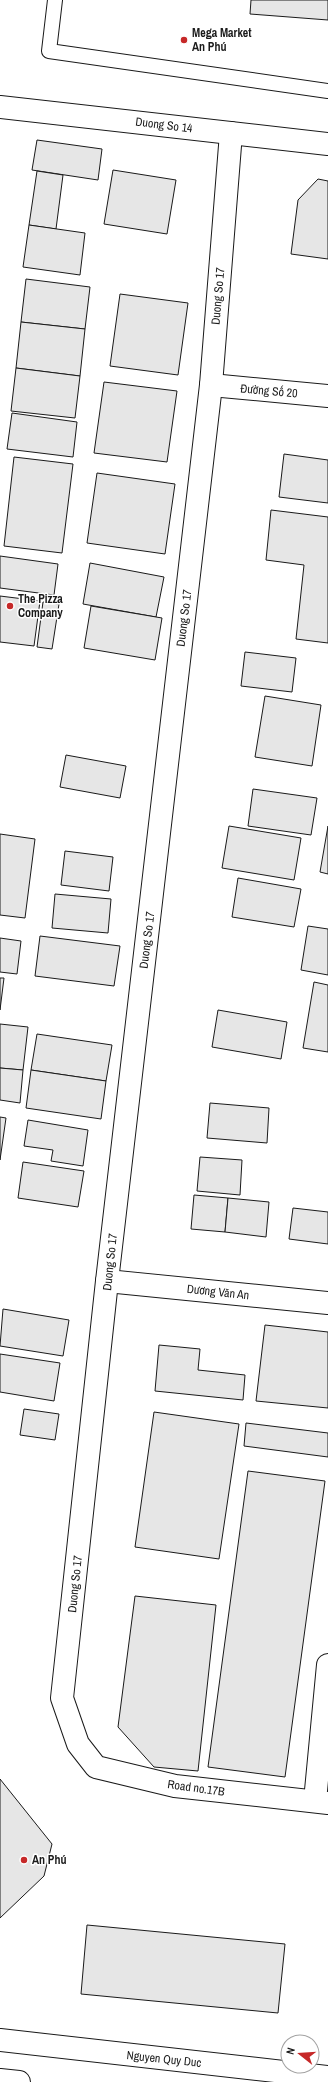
<svg xmlns="http://www.w3.org/2000/svg" width="328" height="2082" font-family="'Archivo Narrow',sans-serif">
<rect width="100%" height="100%" fill="#fff"/>
<g fill="#e6e6e6" stroke="#1a1a1a">
<path d="M251 0H328V20L250 14Z"/>
<path d="M37 140 102 149 98 180 32 170Z"/>
<path d="M113 170 176 180 167 234 104 224Z"/>
<path d="M37 171 63 175 56 229 29 225Z"/>
<path d="M318 179 328 181V259L291 254 298 200Z"/>
<path d="M29 225 85 233 80 275 23 267Z"/>
<path d="M26 279 90 287 85 329 21 322Z"/>
<path d="M120 294 188 303 178 375 110 366Z"/>
<path d="M21 322 85 329 80 376 16 368Z"/>
<path d="M16 368 80 376 75 418 11 411Z"/>
<path d="M104 382 177 391 167 462 94 453Z"/>
<path d="M12 413 77 422 73 457 7 449Z"/>
<path d="M284 454 328 460V503L279 497Z"/>
<path d="M14 457 73 464 62 553 4 546Z"/>
<path d="M97 473 175 484 165 554 87 543Z"/>
<path d="M271 510 328 517V643L296 639 304 565 266 560Z"/>
<path d="M0 556 58 564 54 595 0 588Z"/>
<path d="M90 563 164 577 156 617 83 604Z"/>
<path d="M0 596 40 601 34 646 0 642Z"/>
<path d="M43 602 59 604 52 649 37 647Z"/>
<path d="M91 606 162 618 155 660 84 648Z"/>
<path d="M245 652 296 658 292 692 241 686Z"/>
<path d="M265 696 321 705 312 766 255 757Z"/>
<path d="M66 755 126 766 120 798 60 787Z"/>
<path d="M253 789 317 798 311 835 248 826Z"/>
<path d="M229 826 301 838 294 880 222 868Z"/>
<path d="M328 826V874L320 872Z"/>
<path d="M0 834 35 839 25 918 0 915Z"/>
<path d="M65 851 113 857 109 891 61 885Z"/>
<path d="M238 878 301 889 294 927 232 917Z"/>
<path d="M55 894 111 899 108 933 52 928Z"/>
<path d="M308 926 328 929V975L301 970Z"/>
<path d="M40 936 120 946 114 986 35 976Z"/>
<path d="M0 938 21 941 17 974 0 972Z"/>
<path d="M0 978H4L0 1010Z"/>
<path d="M314 982 328 985V1052L303 1048Z"/>
<path d="M218 1010 287 1022 281 1059 212 1047Z"/>
<path d="M0 1024 28 1027 23 1070 0 1068Z"/>
<path d="M37 1034 112 1045 106 1081 31 1070Z"/>
<path d="M0 1068 23 1070 20 1103 0 1100Z"/>
<path d="M31 1070 106 1081 101 1119 26 1108Z"/>
<path d="M210 1103 269 1108 267 1143 207 1138Z"/>
<path d="M0 1117 6 1118 0 1160Z"/>
<path d="M28 1120 88 1130 83 1166 51 1161 53 1150 24 1146Z"/>
<path d="M200 1157 242 1160 240 1195 197 1191Z"/>
<path d="M23 1162 84 1171 78 1207 18 1198Z"/>
<path d="M194 1195 228 1198 225 1232 191 1229Z"/>
<path d="M228 1198 269 1202 266 1237 225 1232Z"/>
<path d="M293 1208 328 1212V1244L289 1239Z"/>
<path d="M3 1309 69 1320 63 1356 0 1346Z"/>
<path d="M265 1325 328 1332V1408L256 1401Z"/>
<path d="M159 1345 200 1349 198 1370 245 1375 243 1400 155 1391Z"/>
<path d="M0 1354 60 1363 54 1401 0 1392Z"/>
<path d="M24 1409 59 1414 55 1440 20 1435Z"/>
<path d="M154 1412 239 1424 219 1559 135 1547Z"/>
<path d="M246 1423 328 1433V1457L244 1446Z"/>
<path d="M248 1471 325 1481 285 1777 208 1767Z"/>
<path d="M135 1596 216 1605 198 1771 154 1767 118 1727Z"/>
<path d="M0 1779 52 1844 44 1876 0 1918Z"/>
<path d="M87 1925 285 1944 278 2013 81 1994Z"/>
</g>
<g fill="none" stroke-linecap="round" stroke-linejoin="round">
<defs>
<path id="lane" d="M55 0 49 51 328 91"/>
<g id="street">
<path d="M0 107 328 144"/>
<path d="M231 133 211 385 107 1281 62 1698 78 1744 96 1767 175 1786 328 1803"/>
<path d="M211 385 328 396"/>
<path d="M107 1281 328 1303"/>
<path d="M315 1801 328 1665"/>
<path d="M0 2040 328 2077"/>
<path d="M0 2080 19 2082"/>
</g>
</defs>
<use href="#lane" stroke="#1a1a1a" stroke-width="16"/>
<use href="#street" stroke="#1a1a1a" stroke-width="24"/>
<use href="#lane" stroke="#fff" stroke-width="14"/>
<use href="#street" stroke="#fff" stroke-width="22"/>
</g>
<g fill="#c62828" stroke="#fff" stroke-width="1.5">
<circle cx="184" cy="40" r="4"/>
<circle cx="10" cy="606" r="4"/>
<circle cx="24" cy="1860" r="4"/>
</g>
<g text-anchor="middle" stroke-width="3" stroke-linejoin="round" paint-order="stroke">
<g font-size="12" font-weight="bold" fill="#1a1a1a" stroke="#fff" text-anchor="start">
<text x="192" y="37">Mega Market<tspan x="192" dy="14">An Phú</tspan></text>
<text x="18" y="603">The Pizza<tspan x="18" dy="14">Company</tspan></text>
<text x="32" y="1864">An Phú</text>
</g>
<g font-size="12" fill="#1a1a1a" stroke="#fff">
<text transform="translate(164 125) rotate(7)" y="4">Duong So 14</text>
<text transform="translate(218 296) rotate(-85)" y="4">Duong So 17</text>
<text transform="translate(269 391) rotate(5)" y="4">Đường Số 20</text>
<text transform="translate(184 618) rotate(-83)" y="4">Duong So 17</text>
<text transform="translate(147 940) rotate(-83)" y="4">Duong So 17</text>
<text transform="translate(110 1262) rotate(-84)" y="4">Duong So 17</text>
<text transform="translate(218 1292) rotate(6)" y="4">Dương Văn An</text>
<text transform="translate(75 1584) rotate(-84)" y="4">Duong So 17</text>
<text transform="translate(196 1788) rotate(8)" y="4">Road no.17B</text>
<text transform="translate(164 2059) rotate(6)" y="4">Nguyen Quy Duc</text>
</g>
</g>
<g transform="translate(300 2054) rotate(287)"><circle r="19" fill="#ffffff" stroke="#a3a3a3"/>
<path d="M0-3L7 15L0 10L-7 15Z" fill="#c62828"/>
<text y="-6" font-size="11" font-weight="bold" text-anchor="middle" fill="#1a1a1a">N</text>
</g>
</svg>
